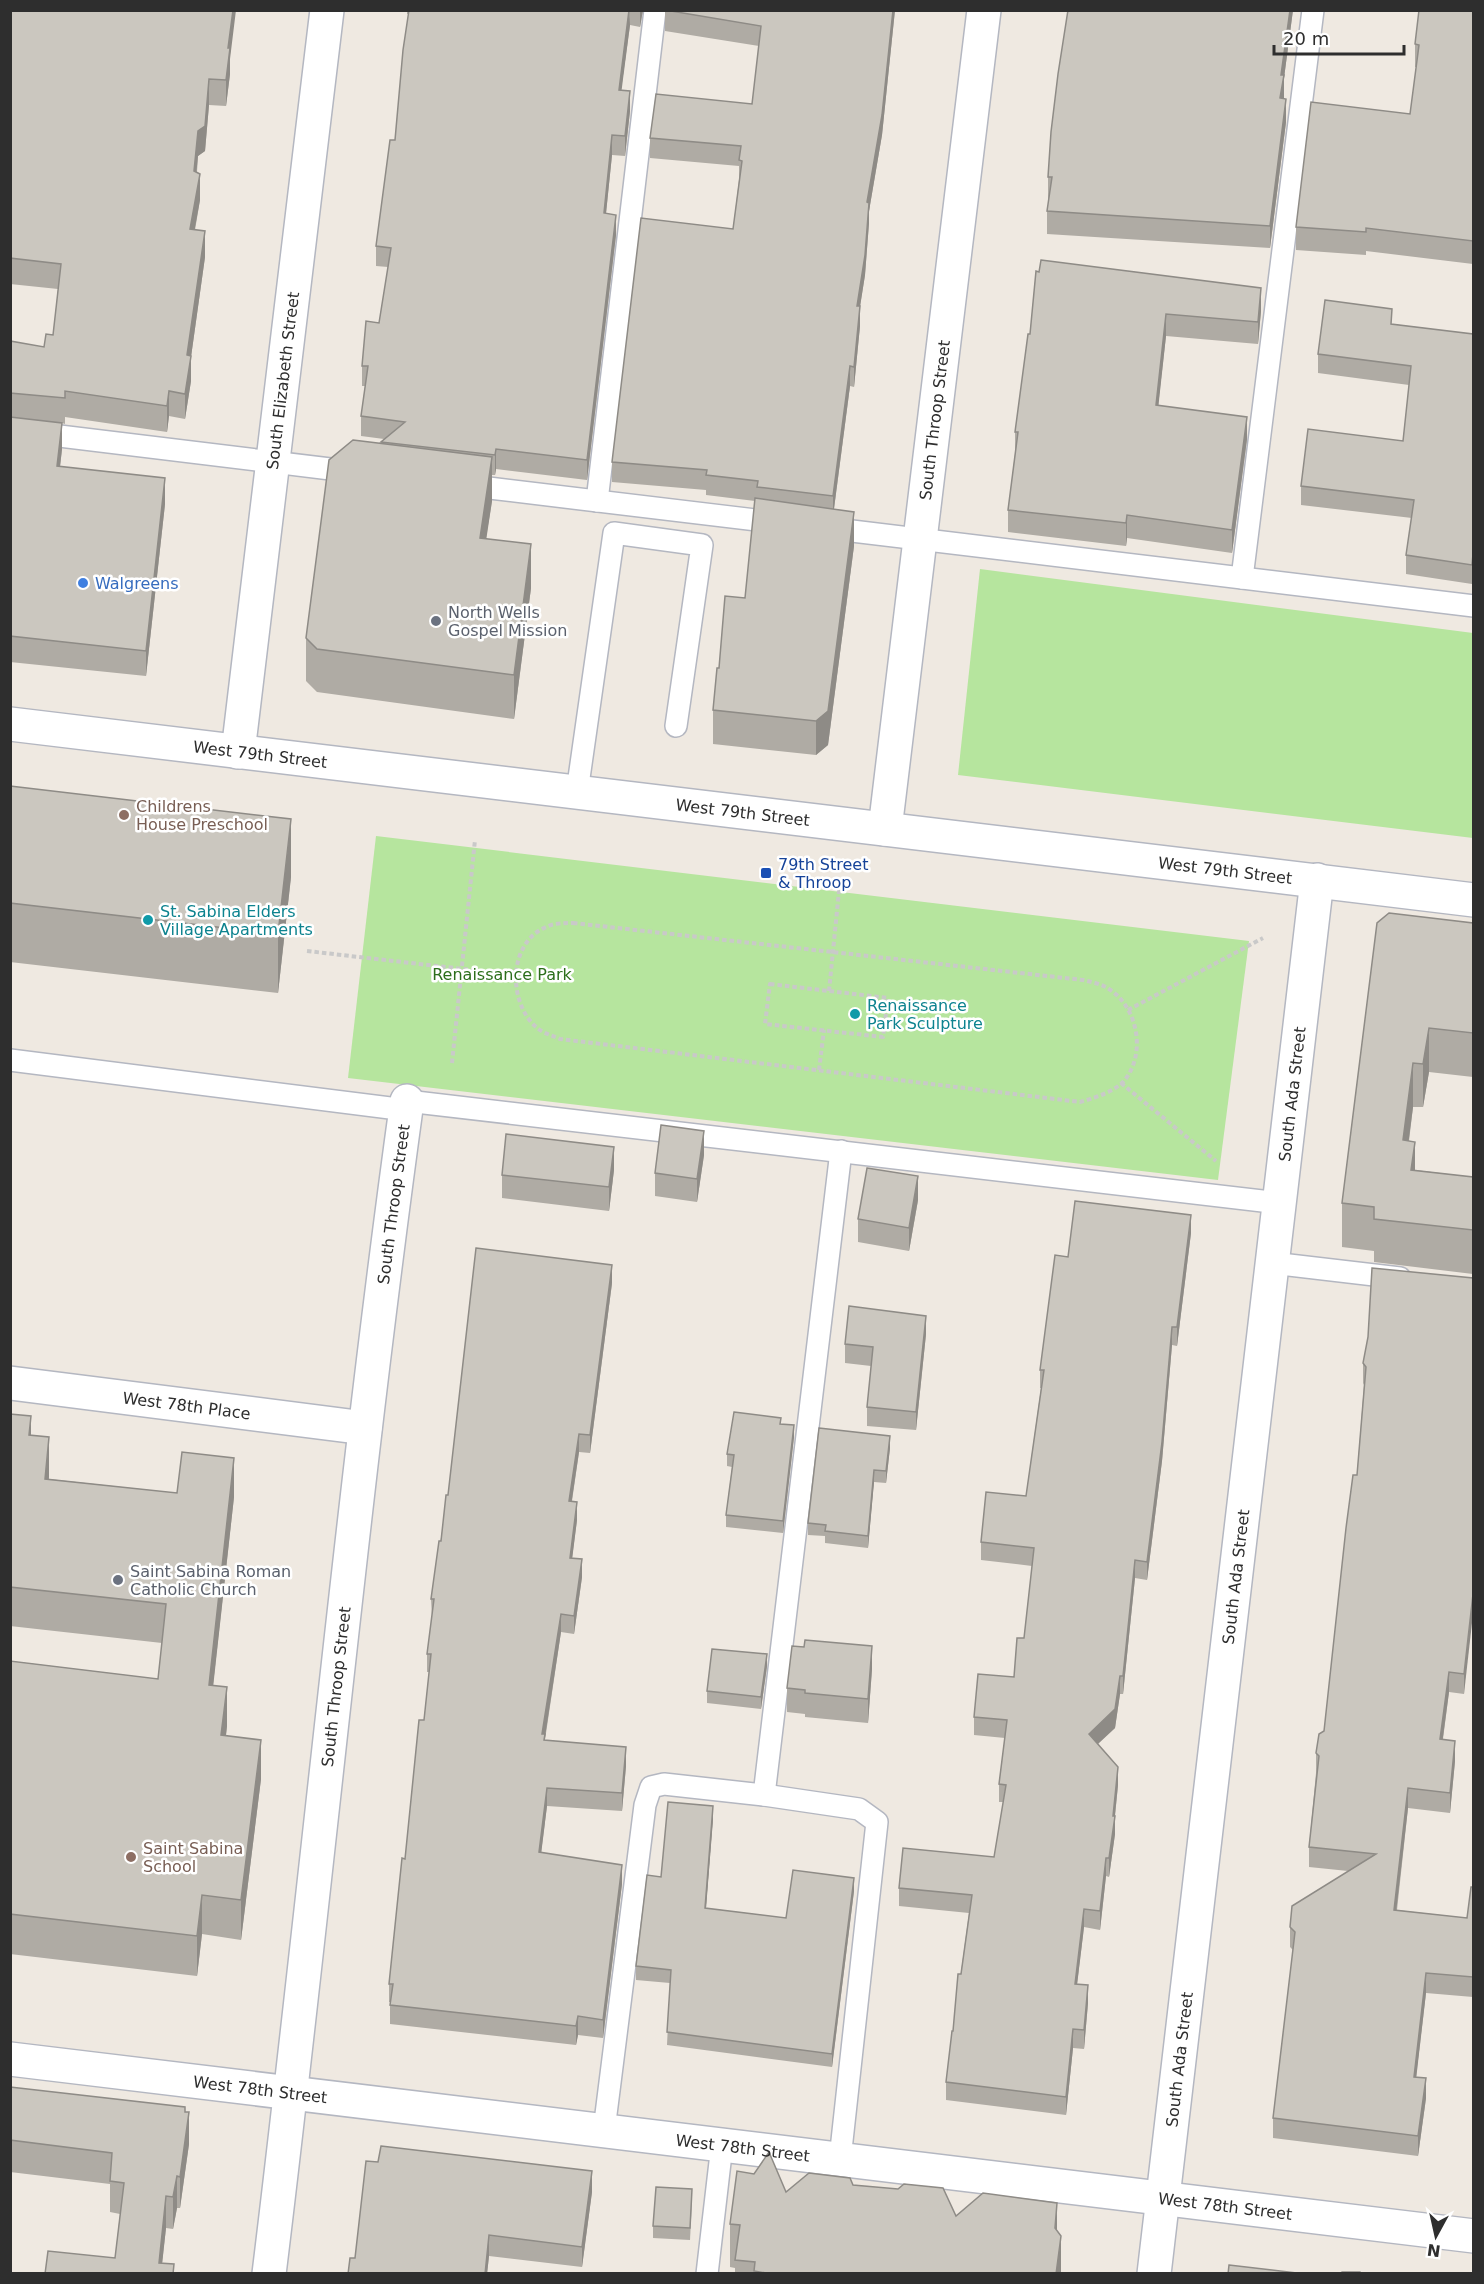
<svg xmlns="http://www.w3.org/2000/svg" width="1484" height="2284" font-family="'DejaVu Sans',sans-serif">
<rect width="100%" height="100%" fill="#efe9e1"/>
<g fill="#b6e59e">
<path d="M980 569 1473 633V838L958 775Z"/>
<path d="M376 836 1249 941 1218 1180 348 1078Z"/>
</g>
<g fill="none" stroke-linecap="round" stroke-linejoin="round">
<defs>
<g id="lane">
<path d="M10 430 355 472"/>
<path d="M464 485 781 523"/>
<path d="M597 501 655 10"/>
<path d="M827 528 1474 606"/>
<path d="M1242 578 1313 10"/>
<path d="M577 792 614 533 702 545 676 726"/>
<path d="M10 1060 406 1110"/>
<path d="M407 1101 1279 1203"/>
<path d="M1272 1263 1400 1278"/>
<path d="M764 1795 841 1151"/>
<path d="M604 2130 645 1805 651 1787 664 1784 764 1795 859 1809 877 1822 840 2159"/>
<path d="M707 2274 722 2145"/>
</g>
<g id="street">
<path id="s1" d="M238 752 327 10"/>
<path id="s2" d="M885 829 984 10"/>
<path id="s3" d="M10 1383 365 1428"/>
<path id="s4" d="M10 2059 1474 2236"/>
<path id="s5" d="M269 2274C317 1883 353 1491 407 1101"/>
<path id="s6" d="M1154 2274 1317 880"/>
</g>
<g id="secondary">
<path id="s7" d="M10 724 1474 900"/>
</g>
</defs>
<use href="#lane" stroke="#b4b7c1" stroke-width="24"/>
<use href="#street" stroke="#b4b7c1" stroke-width="36"/>
<use href="#secondary" stroke="#b4b7c1" stroke-width="36"/>
<g stroke="#c9c9c9" stroke-width="4" stroke-dasharray="4.5 3" stroke-linecap="butt">
<path d="M573 923 1083 980C1092 982 1102 984 1109 989 1139 1008 1147 1057 1122 1083 1111 1093 1094 1098 1080 1102L560 1039C551 1035 542 1033 535 1026 508 1001 508 943 546 927 554 923 564 923 573 923Z"/>
<path d="M307 951 515 975"/>
<path d="M770 984 888 998 883 1037 765 1024Z"/>
<path d="M829 991 840 881"/>
<path d="M1128 1010 1263 938"/>
<path d="M452 1063 475 840"/>
<path d="M819 1070 824 1030"/>
<path d="M1121 1083 1216 1161"/>
</g>
<use href="#lane" stroke="#fff" stroke-width="21"/>
<use href="#street" stroke="#fff" stroke-width="33"/>
<use href="#secondary" stroke="#fff" stroke-width="33"/>
</g>
<g fill="#afaba4">
<path d="M10 10 230 59V74L226 106 209 105 205 151 198 156 197 172 200 200 195 230 205 257 191 357V381L185 419 169 416 167 432 65 417V424L62 423V449L60 467 165 504 146 676 10 662V341L44 347 53 335 58 289 10 284Z"/>
<path d="M407 10H643L640 27 630 25 621 90 630 111 625 156 612 155 606 213 616 235 587 480 496 469 495 475H492V501L486 538 531 588 514 719 317 692 306 681V638L381 442 384 439 361 436V416L365 386H362V366L379 323 388 267 376 266V246L395 140 409 14H407Z"/>
<path d="M895 10 882 135 869 211V223L865 275 860 306V326L854 387 850 386 834 509 854 546 828 745 816 755 713 744V710L719 668 745 598 755 501 706 495V490L612 482V462L733 229 739 180V166L650 158V138L752 104 759 46 665 31V11Z"/>
<path d="M1068 10H1293L1284 78V99L1286 122 1270 248 1047 234V211L1049 200H1048V177Z"/>
<path d="M1473 10V264L1366 251V255L1296 250V227L1410 114 1417 67H1415V44Z"/>
<path d="M1036 271 1261 311 1258 344 1166 336 1158 406 1247 439 1232 553 1127 538 1126 546 1008 532V510L1015 454V432L1030 334Z"/>
<path d="M1392 324 1473 334 1472 584 1406 574V555L1412 518 1301 505V486L1403 441 1409 385 1318 373V354Z"/>
<path d="M10 786 291 877 278 993 10 962Z"/>
<path d="M1473 923V1077L1429 1072 1423 1107H1413L1409 1141 1415 1170 1473 1177V1274L1374 1262V1251L1342 1247V1203Z"/>
<path d="M704 1155 697 1202 655 1196V1173Z"/>
<path d="M614 1170 609 1211 502 1198V1175Z"/>
<path d="M918 1200 909 1251 858 1242V1219Z"/>
<path d="M1191 1233 1177 1346 1172 1345 1162 1461 1147 1580 1135 1578 1123 1694H1120L1115 1728 1098 1744 1118 1785 1115 1816V1834L1109 1877 1106 1876 1100 1930 1084 1927 1077 1984 1088 2003 1084 2049 1073 2048 1066 2115 946 2100V2082L969 1913 899 1906V1888L994 1857 1003 1802H999V1784L1005 1738 974 1735V1717L1014 1677 1024 1638 1032 1566 981 1560V1542L1026 1496 1041 1388H1040V1370L1068 1257Z"/>
<path d="M1473 1278 1464 1694 1449 1692 1443 1739 1455 1761 1450 1813 1408 1808 1397 1910 1467 1918 1473 1887V1997L1426 1993 1416 2077 1426 2098 1418 2156 1273 2138V2118L1293 1950 1290 1947V1927L1348 1871 1309 1867V1847L1316 1773V1753L1324 1731 1357 1475 1364 1385 1363 1383V1363Z"/>
<path d="M612 1283 590 1453 579 1452 572 1501 577 1520 572 1558 582 1577 574 1634 561 1632 545 1740 626 1766 622 1811 547 1806 541 1853 622 1884 603 2038 578 2035 576 2045 390 2024V2002H389V1984L424 1720 429 1672H427V1654L432 1617 431 1599 448 1495Z"/>
<path d="M926 1334 916 1430 867 1426V1407L871 1366 845 1363V1344Z"/>
<path d="M10 1414 31 1436 49 1479 177 1493 234 1497 213 1685 227 1726 226 1736 261 1779 241 1940 202 1934 197 1976 10 1954V1661L158 1679 162 1643 10 1626Z"/>
<path d="M781 1424 794 1437 783 1533 726 1527V1515L732 1467 727 1466V1454Z"/>
<path d="M890 1448 886 1483 874 1482 868 1548 825 1543V1536L808 1535V1523Z"/>
<path d="M767 1666 761 1709 707 1703V1691Z"/>
<path d="M872 1669 868 1723 805 1717V1714L787 1712V1688Z"/>
<path d="M713 1819 706 1908 786 1918 854 1891 832 2067 667 2045 670 1983 636 1980V1966L661 1877Z"/>
<path d="M10 2087 189 2144 180 2208H177L173 2229 166 2228 162 2263 174 2274 115 2258 120 2214 110 2212V2184L10 2172Z"/>
<path d="M853 2185 956 2216 1057 2231 1061 2274H735V2268L730 2267V2224L786 2192Z"/>
<path d="M592 2192 582 2267 489 2256 487 2274H348L355 2258Z"/>
<path d="M692 2201 690 2240 653 2238V2226Z"/>
</g>
<g fill="#8e8b86">
<path d="M233 10H236L230 59V74L226 106V80L228 48Z"/>
<path d="M629 10 630 25 619 110V90Z"/>
<path d="M640 10H643L640 27Z"/>
<path d="M893 10H895L882 135 869 211V223L865 275 857 326V306L867 202Z"/>
<path d="M1290 10H1293L1284 78V98L1280 121 1281 75Z"/>
<path d="M209 79V105L205 151 198 156 194 196V171L198 131Z"/>
<path d="M630 91V111L625 156V136Z"/>
<path d="M1286 99V122L1270 248V226Z"/>
<path d="M612 135V155L604 233V213Z"/>
<path d="M200 174V200L190 255V229Z"/>
<path d="M616 215V235L587 480V460Z"/>
<path d="M205 231V257L191 357V381L185 419V394L187 355Z"/>
<path d="M1261 288V311L1258 344V322Z"/>
<path d="M860 306V326L854 387V367Z"/>
<path d="M1166 314V336L1156 428V405Z"/>
<path d="M850 366V386L833 516V496Z"/>
<path d="M169 391V416L167 432V406Z"/>
<path d="M1247 417V439L1232 553V530Z"/>
<path d="M62 423V449L57 492V466Z"/>
<path d="M496 449V469L495 475V455Z"/>
<path d="M492 457V501L480 581V538Z"/>
<path d="M165 478V504L146 676V651Z"/>
<path d="M854 512V546L828 745 816 755V721Z"/>
<path d="M1127 515V538L1126 546V523Z"/>
<path d="M531 544V588L514 719V675Z"/>
<path d="M1473 554V573L1472 584V565Z"/>
<path d="M291 819V877L278 993V934Z"/>
<path d="M1429 1028V1072L1423 1107V1064Z"/>
<path d="M1413 1063V1107L1403 1184V1140Z"/>
<path d="M704 1131V1155L697 1202V1179Z"/>
<path d="M1415 1142V1185L1411 1170Z"/>
<path d="M614 1147V1170L609 1211V1187Z"/>
<path d="M918 1176V1200L909 1251V1228Z"/>
<path d="M1191 1215V1233L1177 1346V1327Z"/>
<path d="M612 1265V1283L590 1453V1435Z"/>
<path d="M926 1316V1334L916 1430V1412Z"/>
<path d="M1172 1327V1345L1162 1461 1147 1580V1562Z"/>
<path d="M31 1416V1455L29 1435Z"/>
<path d="M794 1425V1437L783 1533V1521Z"/>
<path d="M579 1434V1452L569 1519V1501Z"/>
<path d="M890 1436V1448L886 1483V1471Z"/>
<path d="M49 1437V1477L45 1518V1479Z"/>
<path d="M234 1458V1497L209 1724V1685Z"/>
<path d="M874 1470V1482L868 1548V1536Z"/>
<path d="M577 1502V1520L570 1576V1558Z"/>
<path d="M582 1559V1577L574 1634V1616Z"/>
<path d="M1135 1560V1578L1123 1694V1676Z"/>
<path d="M1473 1594V1614L1464 1694V1674Z"/>
<path d="M561 1614V1632L545 1737V1753L542 1734Z"/>
<path d="M872 1646V1669L868 1723V1699Z"/>
<path d="M767 1654V1666L761 1709V1697Z"/>
<path d="M1449 1672V1692L1440 1759V1739Z"/>
<path d="M1120 1676V1694L1115 1728 1089 1752V1734Z"/>
<path d="M227 1687V1726L221 1774V1735Z"/>
<path d="M261 1740V1779L241 1940V1900Z"/>
<path d="M1455 1741V1761L1450 1813V1793Z"/>
<path d="M626 1747V1766L622 1811V1793Z"/>
<path d="M1118 1767V1785L1113 1834V1816Z"/>
<path d="M547 1788V1806L539 1871V1852Z"/>
<path d="M1408 1788V1808L1394 1930V1910Z"/>
<path d="M713 1806V1819L705 1921V1908Z"/>
<path d="M1115 1816V1834L1109 1877V1858Z"/>
<path d="M1106 1858V1876L1100 1930V1911Z"/>
<path d="M622 1865V1884L603 2038V2020Z"/>
<path d="M854 1878V1891L832 2067V2054Z"/>
<path d="M202 1895V1934L197 1976V1936Z"/>
<path d="M1084 1909V1927L1075 2002V1984Z"/>
<path d="M1426 1973V1993L1414 2097V2077Z"/>
<path d="M1088 1985V2003L1084 2049V2030Z"/>
<path d="M578 2016V2035L576 2045V2026Z"/>
<path d="M1073 2029V2048L1066 2115V2097Z"/>
<path d="M1426 2078V2098L1418 2156V2136Z"/>
<path d="M189 2112V2144L180 2208V2177Z"/>
<path d="M592 2171V2192L582 2267V2247Z"/>
<path d="M177 2176V2208L173 2229V2197Z"/>
<path d="M166 2196V2228L161 2274 159 2263Z"/>
<path d="M1057 2203V2247L1055 2228Z"/>
<path d="M489 2235V2256L487 2274H485Z"/>
<path d="M1061 2236V2274H1056Z"/>
</g>
<g fill="#cbc7bf" stroke="#8e8b86" stroke-width="1.5">
<path d="M10 10H233L228 48H230L226 80 209 79 205 126 198 131 194 171 200 174 190 229 205 231 187 355 191 356 185 394 169 391 167 406 65 391V398L10 393V341L44 347 46 334 53 335 61 264 10 258Z"/>
<path d="M409 10H629L619 90 630 91 625 136 612 135 604 213 616 215 587 460 496 449 495 455 381 442 405 422 361 416 368 366H362L366 321 379 323 391 248 376 246 390 140H395L403 50Z"/>
<path d="M893 10 882 115 867 202 869 203 865 255 857 306H860L854 367 850 366 833 496 757 487 758 481 706 475 707 470 612 462 641 218 733 229 742 161 739 160 741 146 650 138 656 94 752 104 761 26 665 10Z"/>
<path d="M1068 10H1290L1281 75H1284L1280 98 1286 99 1270 226 1047 211 1052 177H1048L1051 132 1058 74Z"/>
<path d="M1419 10H1473V241L1366 228V232L1296 227 1311 102 1410 114 1419 45 1415 44Z"/>
<path d="M1041 260 1261 288 1258 322 1166 314 1156 405 1247 417 1232 530 1127 515 1126 523 1008 510 1018 432H1015L1028 334H1030L1036 271 1039 272Z"/>
<path d="M1325 300 1392 309 1391 324 1473 334V554L1472 565 1406 555 1414 500 1301 486 1308 429 1403 441 1411 366 1318 354Z"/>
<path d="M10 417 62 423 57 466 165 478 146 651 10 636Z"/>
<path d="M353 440 492 457 480 538 531 544 514 675 317 649 306 638 329 460Z"/>
<path d="M755 498 854 512 828 711 816 721 713 710 717 668H719L725 596 745 598Z"/>
<path d="M10 786 291 819 278 934 10 903Z"/>
<path d="M1389 913 1473 923V1033L1429 1028 1423 1064 1413 1063 1403 1140 1415 1142 1411 1170 1473 1177V1230L1374 1219V1207L1342 1203 1377 923Z"/>
<path d="M661 1125 704 1131 697 1179 655 1173Z"/>
<path d="M506 1134 614 1147 609 1187 502 1175Z"/>
<path d="M867 1168 918 1176 909 1228 858 1219Z"/>
<path d="M1075 1201 1191 1215 1177 1327H1172L1162 1442 1147 1562 1135 1560 1123 1676H1120L1115 1709 1089 1734 1118 1767 1113 1816H1115L1109 1858H1106L1100 1911 1084 1909 1075 1984 1088 1985 1084 2030 1073 2029 1066 2097 946 2082 952 2031H953L958 1974H961L972 1895 899 1888 903 1848 994 1857 1006 1785 999 1784 1007 1720 974 1717 978 1674 1014 1677 1017 1638H1024L1034 1548 981 1542 986 1492 1026 1496 1044 1370H1040L1055 1255 1068 1257Z"/>
<path d="M476 1248 612 1265 590 1435 579 1434 569 1501 577 1502 570 1558 582 1559 574 1616 561 1614 542 1734H545L544 1740 626 1747 622 1793 547 1788 539 1852 622 1865 603 2020 578 2016 576 2026 390 2005 393 1984H389L402 1858 405 1859 419 1720H424L431 1654H427L434 1599H431L439 1541H441L446 1495H448Z"/>
<path d="M1372 1268 1473 1278V1594L1464 1674 1449 1672 1440 1739 1455 1741 1450 1793 1408 1788 1394 1910 1467 1918 1471 1887H1473V1977L1426 1973 1414 2077 1426 2078 1418 2136 1273 2118 1295 1932 1290 1927 1292 1906 1376 1854 1309 1847 1319 1756 1316 1753 1319 1734 1324 1731 1346 1528 1353 1475H1357L1366 1367 1363 1363 1368 1337Z"/>
<path d="M849 1306 926 1316 916 1412 867 1407 873 1347 845 1344Z"/>
<path d="M734 1412 781 1418 780 1424 794 1425 783 1521 726 1515 734 1455 727 1454Z"/>
<path d="M10 1414 31 1416 29 1435 49 1437 45 1479 177 1493 182 1452 234 1458 209 1685 227 1687 221 1735 261 1740 241 1900 202 1895 197 1936 10 1914V1661L158 1679 166 1604 10 1587Z"/>
<path d="M819 1428 890 1436 886 1471 874 1470 868 1536 825 1531 826 1525 808 1523Z"/>
<path d="M805 1640 872 1646 868 1699 805 1693V1690L787 1688 792 1646 804 1647Z"/>
<path d="M712 1649 767 1654 761 1697 707 1691Z"/>
<path d="M668 1802 713 1806 705 1908 786 1918 793 1870 854 1878 832 2054 667 2032 671 1970 636 1966 647 1875 661 1877Z"/>
<path d="M10 2087 185 2107V2112H189L180 2177 177 2176 173 2197 166 2196 159 2263 174 2264 173 2274H45L48 2251 115 2258 124 2183 110 2181 112 2153 10 2140Z"/>
<path d="M381 2146 592 2171 582 2247 489 2235 485 2274H348L350 2258H355L366 2161 378 2162Z"/>
<path d="M769 2152 786 2192 809 2173 850 2178 853 2185 898 2189 904 2184 943 2188 956 2216 983 2193 1057 2203 1055 2228 1061 2236 1056 2274H772L754 2271 755 2262 735 2260 740 2225 730 2224 737 2171 754 2174Z"/>
<path d="M656 2187 692 2189 690 2228 653 2226Z"/>
<path d="M1229 2265 1305 2274H1228Z"/>
<path d="M1342 2272H1360L1361 2274H1341Z"/>
</g>
<circle fill="#3f7fe0" stroke="#fff" stroke-width="2" cx="83" cy="583" r="6"/>
<g fill="#6b7280" stroke="#fff" stroke-width="2">
<circle cx="436" cy="621" r="6"/>
<circle cx="118" cy="1580" r="6"/>
</g>
<g fill="#8d6e63" stroke="#fff" stroke-width="2">
<circle cx="124" cy="815" r="6"/>
<circle cx="131" cy="1857" r="6"/>
</g>
<rect fill="#1a4fb4" stroke="#fff" stroke-width="2" x="760" y="867" width="12" height="12" rx="3"/>
<g fill="#0f9aa8" stroke="#fff" stroke-width="2">
<circle cx="148" cy="920" r="6"/>
<circle cx="855" cy="1014" r="6"/>
</g>
<g text-anchor="middle" stroke-width="5" stroke-linejoin="round" paint-order="stroke">
<g font-size="16" fill="#2e2e2e" stroke="#fff">
<text dy="6" stroke="none"><textPath href="#s1" startOffset="374">South Elizabeth Street</textPath></text>
<text dy="6" stroke="none"><textPath href="#s2" startOffset="412">South Throop Street</textPath></text>
<text dy="6" stroke="none"><textPath href="#s7" startOffset="252">West 79th Street</textPath></text>
<text dy="6" stroke="none"><textPath href="#s7" startOffset="738">West 79th Street</textPath></text>
<text dy="6" stroke="none"><textPath href="#s7" startOffset="1224">West 79th Street</textPath></text>
<text dy="6" stroke="none"><textPath href="#s6" startOffset="1188">South Ada Street</textPath></text>
<text dy="6" stroke="none"><textPath href="#s5" startOffset="1077">South Throop Street</textPath></text>
<text dy="6" stroke="none"><textPath href="#s3" startOffset="178">West 78th Place</textPath></text>
<text dy="6" stroke="none"><textPath href="#s6" startOffset="702">South Ada Street</textPath></text>
<text dy="6" stroke="none"><textPath href="#s5" startOffset="591">South Throop Street</textPath></text>
<text dy="6" stroke="none"><textPath href="#s6" startOffset="216">South Ada Street</textPath></text>
<text dy="6" stroke="none"><textPath href="#s4" startOffset="252">West 78th Street</textPath></text>
<text dy="6" stroke="none"><textPath href="#s4" startOffset="738">West 78th Street</textPath></text>
<text dy="6" stroke="none"><textPath href="#s4" startOffset="1224">West 78th Street</textPath></text>
</g>
<g font-size="16" fill="#366cbe" stroke="#fff" text-anchor="start">
<text x="95" y="589">Walgreens</text>
</g>
<g font-size="16" fill="#5b616d" stroke="#fff" text-anchor="start">
<text x="448" y="618">North Wells<tspan x="448" dy="18">Gospel Mission</tspan></text>
<text x="130" y="1577">Saint Sabina Roman<tspan x="130" dy="18">Catholic Church</tspan></text>
</g>
<g font-size="16" fill="#785e54" stroke="#fff" text-anchor="start">
<text x="136" y="812">Childrens<tspan x="136" dy="18">House Preschool</tspan></text>
<text x="143" y="1854">Saint Sabina<tspan x="143" dy="18">School</tspan></text>
</g>
<g font-size="16" fill="#164399" stroke="#fff" text-anchor="start">
<text x="778" y="870">79th Street<tspan x="778" dy="18">&amp; Throop</tspan></text>
</g>
<g font-size="16" fill="#0d838f" stroke="#fff" text-anchor="start">
<text x="160" y="917">St. Sabina Elders<tspan x="160" dy="18">Village Apartments</tspan></text>
<text x="867" y="1011">Renaissance<tspan x="867" dy="18">Park Sculpture</tspan></text>
</g>
<g font-size="16" fill="#2c6e1b" stroke="#fff">
<text x="502" y="980">Renaissance Park</text>
</g>
</g>
<rect width="1484" height="2284" fill="none" stroke="#2e2e2e" stroke-width="24"/>
<g transform="translate(1436 2236) rotate(188)" stroke="#ffffff" stroke-width="4.5" paint-order="stroke">
<path d="M0-4.5L10 22L0 15L-10 22Z" fill="#2e2e2e"/>
<text y="-9" font-size="16" font-weight="bold" text-anchor="middle" fill="#2e2e2e">N</text>
</g>
<path d="M1274 45v9h130v-9" fill="none" stroke="#2e2e2e" stroke-width="3"/>
<text x="1283" y="45" font-size="18" fill="#2e2e2e" stroke="#ffffff" stroke-width="4.5" paint-order="stroke">20 m</text>
</svg>
